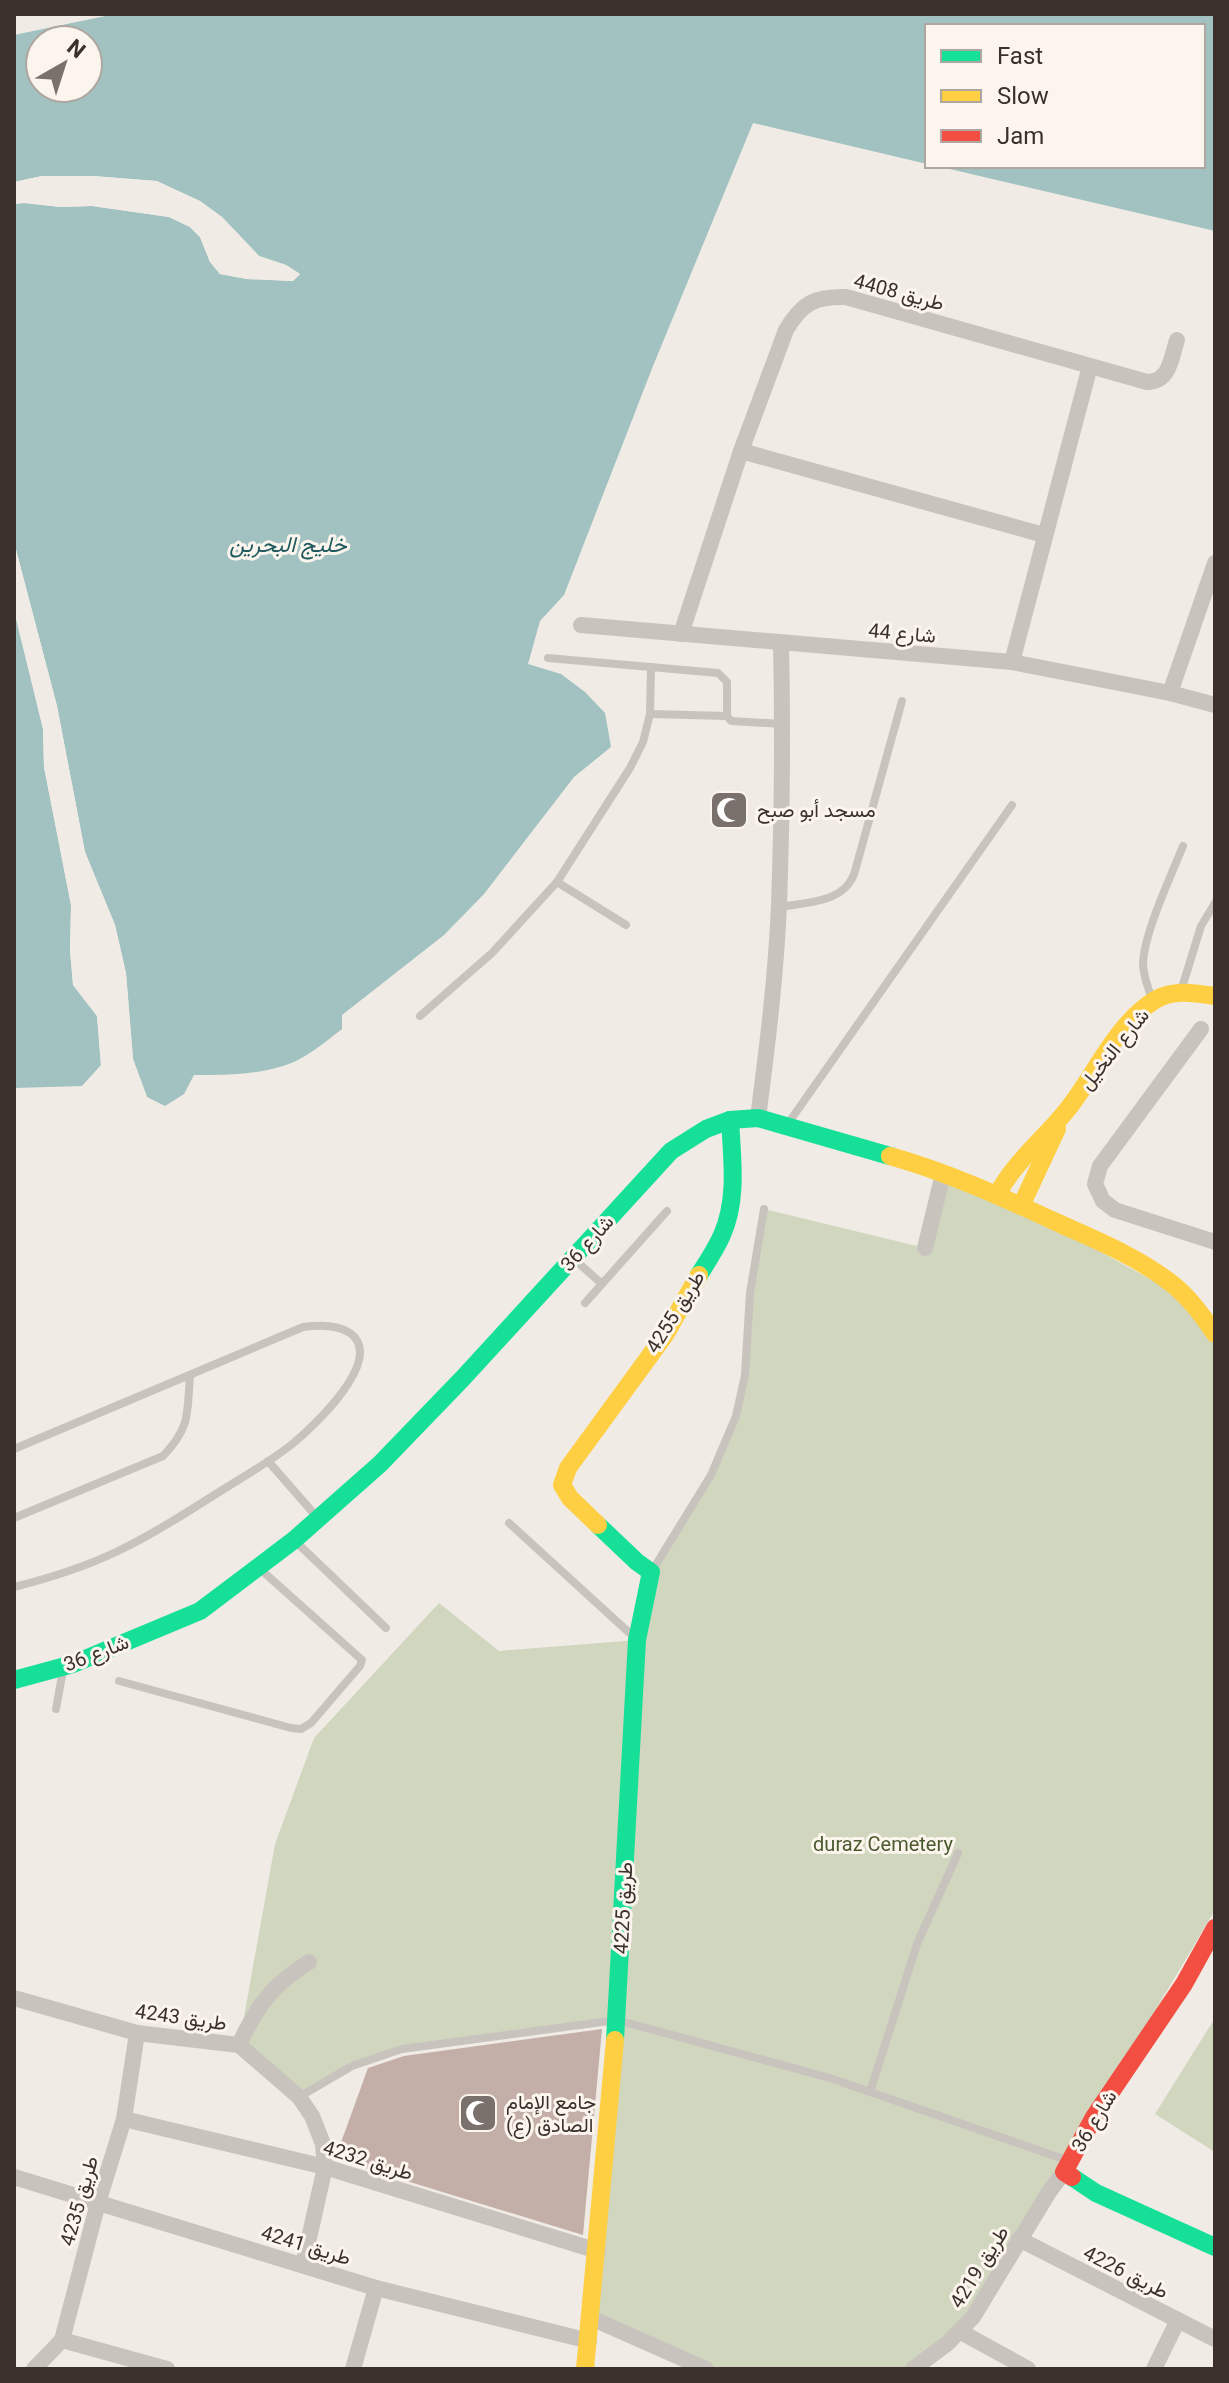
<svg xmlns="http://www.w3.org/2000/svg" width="1229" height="2383" font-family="Roboto,Vazirmatn,sans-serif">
<rect width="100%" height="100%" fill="#f0ebe5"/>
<g fill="#d1d6bf">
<path d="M943 1174 997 1195 1192 1302 1215 1343V1910L1019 2239 961 2332 911 2369H700L591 2318 617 2020 372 2057 299 2097 239 2045 275 1844 314 1738 439 1603 499 1651 637 1640 651 1572 692 1507 736 1416 764 1209 925 1248Z"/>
<path d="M1215 2018V2152L1155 2114Z"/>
</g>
<g fill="#a1c2c1" fill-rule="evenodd">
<path d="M115 14H1215V231L937 166H1203V26H927V164L753 123 653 366 564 595 540 621 528 664 561 674 585 692 605 713 611 747 574 777 484 894 444 935 342 1015V1029C324 1043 304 1060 283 1066 254 1075 223 1075 194 1075L184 1094 165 1106 147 1097 133 1059 126 973 115 925 85 852 57 706 14 542V204L24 203 61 207 92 206 169 217 190 227 200 237 210 262 220 274 247 279 293 281 300 274 286 265 259 256 222 217 200 201 157 181 93 176H42L14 182V35ZM40 40H88V88H40Z"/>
<path d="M14 611 43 729 44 767 71 905 70 950 73 985 97 1016 101 1066 82 1086 14 1088Z"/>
</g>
<g fill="#f0ebe5">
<path d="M42 176H93L156 181 200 201 222 217 259 256 286 265 300 274 293 281 247 279 220 274 210 262 200 237 190 227 169 217 92 206 61 207 24 203 14 204V200L24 199 61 203 92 202 170 214 192 224 203 235 214 260 222 271 275 277H291L294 274 284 268 257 260 220 220 198 204 155 185 93 180H42L14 186V182Z"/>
<path d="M14 542 57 706 85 852 115 925 126 973 133 1059 147 1097 142 1096 129 1060 122 973 111 926 81 853 53 707 14 555Z"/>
<path d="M14 607 18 610 24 631 47 728 48 767 75 905 74 950 77 984 101 1015 105 1066 87 1087 82 1086 101 1065 97 1016 73 985 70 950 71 905 44 767 43 729Z"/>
</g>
<path fill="#c3afa7" d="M602 2029 583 2235 335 2159 368 2068 404 2056Z"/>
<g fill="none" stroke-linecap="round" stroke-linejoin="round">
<g stroke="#c9c3be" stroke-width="8">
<path d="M548 658 718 673 727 682V716L731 721 782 724"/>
<path d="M650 714 727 716"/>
<path d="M557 882 626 925"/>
<path d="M780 907C807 902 846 903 855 871L902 701"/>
<path d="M1181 991 1201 926 1215 903"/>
<path d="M1153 1001C1148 989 1144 978 1143 965 1143 935 1171 876 1183 846"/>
<path d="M420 1016 492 953 557 882 630 768 643 742 650 714 651 667"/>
<path d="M787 1125 1012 805"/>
<path d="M574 1259 602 1284"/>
<path d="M585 1303 667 1211"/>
<path d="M14 1449 303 1327C318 1325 337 1324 350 1333 387 1359 311 1429 291 1445 268 1463 243 1477 219 1492 186 1513 153 1534 118 1551 85 1567 50 1578 14 1587"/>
<path d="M268 1461 316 1516"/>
<path d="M14 1518 163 1456C191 1427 187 1413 190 1375"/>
<path d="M509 1523 635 1638"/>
<path d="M294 1540 386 1628"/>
<path d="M652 1571 711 1475 736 1416 745 1375 750 1293 764 1209"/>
<path d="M119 1681 291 1728 301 1729 311 1723 360 1666 362 1660 259 1568"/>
<path d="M56 1709 63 1670"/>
<path d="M870 2092 917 1944 958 1853"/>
<path d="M299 2097 352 2066 402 2049 617 2020 830 2078 1069 2161"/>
</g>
<g stroke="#c9c3be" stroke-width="16">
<path d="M741 451 1044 535"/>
<path d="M581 625 1012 662 1170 693 1215 705"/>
<path d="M681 634 741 451 786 330C802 303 815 296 846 297L1147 382C1170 382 1171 358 1177 340"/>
<path d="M1012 662 1090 366"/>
<path d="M1170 693 1215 563"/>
<path d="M1201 1029 1100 1166 1095 1184 1103 1201 1115 1210 1215 1242"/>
<path d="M758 1118C767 1048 776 977 779 905 782 818 783 730 781 643"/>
<path d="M925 1248 943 1174"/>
<path d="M14 1998 137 2033 239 2045 299 2097 312 2116 323 2144 325 2167 303 2265"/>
<path d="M239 2045C257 2006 272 1985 309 1962"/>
<path d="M124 2119 325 2167 598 2251"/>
<path d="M14 2177 376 2288 589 2341"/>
<path d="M1019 2239 1215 2339"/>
<path d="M591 2318 706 2369"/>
<path d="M961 2332 1028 2369"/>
<path d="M62 2340 167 2369"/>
<path d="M34 2369 62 2340 98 2203 124 2119 137 2033"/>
<path d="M353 2369 376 2288"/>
<path d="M913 2369 948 2343 973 2317 1049 2192 1064 2172"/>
<path d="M1154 2369 1178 2320"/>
</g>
<g stroke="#16e098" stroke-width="18">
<path d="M699 1275C707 1262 716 1249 722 1235 738 1199 732 1158 730 1120"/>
<path d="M598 1525 637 1562 651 1572 637 1640 615 2040"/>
<path d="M14 1680 73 1664 200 1611 294 1540 380 1464 463 1378 671 1151 706 1129 730 1120 758 1118 890 1156"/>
<path d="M1072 2177 1096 2193 1215 2247"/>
</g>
<g stroke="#ffcf43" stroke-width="18">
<path d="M890 1156C947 1172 1002 1197 1056 1222 1096 1240 1136 1256 1171 1283 1189 1297 1202 1315 1215 1334"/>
<path d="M997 1195C1015 1161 1044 1139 1067 1110 1096 1074 1115 1025 1155 1000 1173 989 1195 993 1215 996"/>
<path d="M1021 1206 1057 1129"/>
<path d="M598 1525 570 1498 562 1485 568 1468 665 1335 699 1275"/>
<path d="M585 2369 615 2040"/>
</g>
<path stroke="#f24e42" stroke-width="18" d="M1072 2177 1064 2172 1094 2117 1184 1984 1215 1928"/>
</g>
<defs>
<symbol id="mosque-square" viewBox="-11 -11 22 22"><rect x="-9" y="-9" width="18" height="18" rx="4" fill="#7a716c" stroke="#fbf5ee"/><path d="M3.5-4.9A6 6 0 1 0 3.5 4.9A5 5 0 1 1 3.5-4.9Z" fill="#fff"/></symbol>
</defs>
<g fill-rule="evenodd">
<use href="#mosque-square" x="707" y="788" width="44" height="44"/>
<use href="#mosque-square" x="456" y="2091" width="44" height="44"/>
</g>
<g text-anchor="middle" stroke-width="6" stroke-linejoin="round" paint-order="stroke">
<g font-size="20" fill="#3b302b" stroke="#fbf5ee">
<text transform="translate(899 292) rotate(15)" y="7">طريق 4408</text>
<text transform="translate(902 633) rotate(5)" y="7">شارع 44</text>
<text transform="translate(1114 1049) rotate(-51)" y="7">شارع النخيل</text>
<text transform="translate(587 1243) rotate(-48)" y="7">شارع 36</text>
<text transform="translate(675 1312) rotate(-58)" y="7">طريق 4255</text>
<text transform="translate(96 1653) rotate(-21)" y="7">شارع 36</text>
<text transform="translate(623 1908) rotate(-87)" y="7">طريق 4225</text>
<text transform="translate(181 2017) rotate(8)" y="7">طريق 4243</text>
<text transform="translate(1094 2121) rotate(-59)" y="7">شارع 36</text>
<text transform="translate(368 2160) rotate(17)" y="7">طريق 4232</text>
<text transform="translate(79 2201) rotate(-74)" y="7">طريق 4235</text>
<text transform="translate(306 2245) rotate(17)" y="7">طريق 4241</text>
<text transform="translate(979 2267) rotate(-58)" y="7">طريق 4219</text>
<text transform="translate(1126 2272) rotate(27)" y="7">طريق 4226</text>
</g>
<g font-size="20" fill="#3b302b" stroke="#fbf5ee" text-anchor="start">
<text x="757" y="817">مسجد أبو صبح</text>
<text x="506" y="2109">جامع الإمام<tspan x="506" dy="23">الصادق (ع)</tspan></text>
</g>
<g font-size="20" fill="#4a5a2e" stroke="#fbf5ee">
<text x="883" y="1851">duraz Cemetery</text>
</g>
<g font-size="22" font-style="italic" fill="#1f5a5e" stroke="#fbf5ee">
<text x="288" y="552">خليج البحرين</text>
</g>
</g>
<rect width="1229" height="2383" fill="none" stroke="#3b302b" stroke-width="32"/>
<rect x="925" y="24" width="280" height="144" fill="#fbf5ee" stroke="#aea6a0" stroke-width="2"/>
<rect x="941" y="50" width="40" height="12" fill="#16e098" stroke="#aea6a0" stroke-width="2"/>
<text x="997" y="64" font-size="24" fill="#3b302b">Fast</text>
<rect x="941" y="90" width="40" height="12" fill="#ffcf43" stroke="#aea6a0" stroke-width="2"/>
<text x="997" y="104" font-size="24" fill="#3b302b">Slow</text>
<rect x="941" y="130" width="40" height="12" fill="#f24e42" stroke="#aea6a0" stroke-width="2"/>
<text x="997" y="144" font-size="24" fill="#3b302b">Jam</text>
<g transform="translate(64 64) rotate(39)"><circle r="38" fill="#fbf5ee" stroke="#aea6a0" stroke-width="2"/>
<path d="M0-6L14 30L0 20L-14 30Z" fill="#7a716c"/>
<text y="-12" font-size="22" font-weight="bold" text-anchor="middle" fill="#3b302b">N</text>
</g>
</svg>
